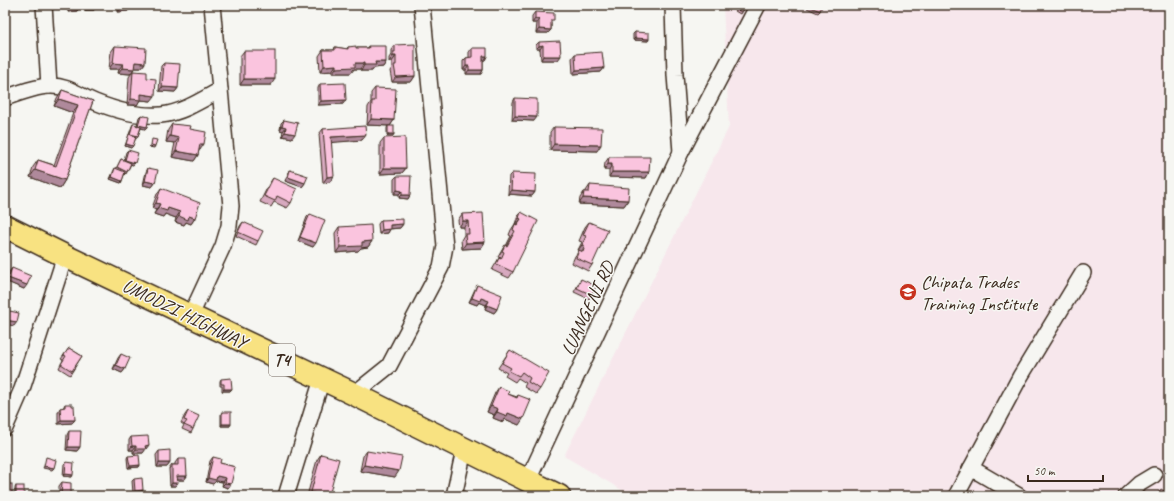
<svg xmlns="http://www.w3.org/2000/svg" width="1174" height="501" font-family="Caveat,sans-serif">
<rect width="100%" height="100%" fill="#f6f6f2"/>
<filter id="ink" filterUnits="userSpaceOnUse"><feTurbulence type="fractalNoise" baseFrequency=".025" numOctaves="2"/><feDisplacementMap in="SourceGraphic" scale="8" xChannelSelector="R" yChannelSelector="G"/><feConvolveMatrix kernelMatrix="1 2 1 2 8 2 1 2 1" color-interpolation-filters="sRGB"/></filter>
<g filter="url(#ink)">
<path fill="#f7e7ec" d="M723 5H1169V496H632L564 456 729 127Z"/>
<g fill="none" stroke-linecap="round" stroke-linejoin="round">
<defs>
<g id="minor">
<path d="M44 5 49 86"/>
<path d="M673 5 675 75 681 152"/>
<path d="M5 98C16 94 37 86 49 86 67 85 80 96 95 102 115 110 139 117 161 115 182 113 202 100 220 90"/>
<path d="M191 315 223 246 229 226 231 206 212 5"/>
<path d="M354 394 389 366 441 267 445 246 422 5"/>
<path d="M5 428 22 389 65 256"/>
<path d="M971 468 1019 496"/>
<path d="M528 480 681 152 758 5"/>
<path d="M286 496 322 379"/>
<path d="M454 496 464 450"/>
<path d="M956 496 1020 377 1083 273"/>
<path d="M1126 496 1139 484 1154 475"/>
</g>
<path id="highway" d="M5 226 65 256 354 394 559 496"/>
</defs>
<use href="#minor" stroke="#3b2a1e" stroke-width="18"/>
<use href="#highway" stroke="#3b2a1e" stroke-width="25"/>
<use href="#minor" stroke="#f6f6f2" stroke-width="15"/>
<use href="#highway" stroke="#f8e281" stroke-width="22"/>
</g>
<g fill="#d7a9bf" stroke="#3b2a1e">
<path d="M68 5H96V6L94 10H85V6H79V8L77 11 68 12Z"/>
<path d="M104 5H139V6H132L128 11 118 12V7H104Z"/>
<path d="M738 5 745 6 740 14 735 11Z"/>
<path d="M808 5H821L820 11 818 13 807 8Z"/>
<path d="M535 12 551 23V30L548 33H536L537 23H532V16Z"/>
<path d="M635 32 649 39 648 41 633 40V34Z"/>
<path d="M539 42 558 60H541L540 49H536V45Z"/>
<path d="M395 45 415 76 411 82H392L390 71 392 68V62H389V58L391 55V50Z"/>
<path d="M115 46 145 63 141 68H134L130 74 118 73 119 69H109L111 52Z"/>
<path d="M368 46 386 62 383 67 374 68 372 71H361L360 69H354L351 73H332V71L320 72 319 56 323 50H334L335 47 347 49 348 47 356 48H367Z"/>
<path d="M472 48 487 56 485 60H483V70L481 74H466V70H463V61L466 58H469V52Z"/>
<path d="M244 51 271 85H240V56Z"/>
<path d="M575 54 604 68 601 72 573 74 572 58Z"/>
<path d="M164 63 178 88 175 92 159 91 161 66Z"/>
<path d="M133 71 147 78 151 101 140 100 137 105H127L129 77Z"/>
<path d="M320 84 343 104 318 105V88Z"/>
<path d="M375 88 394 120 390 126 367 125 368 107 371 102V93Z"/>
<path d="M62 90 93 101 65 180 60 188 30 177 33 167 38 160 54 165 73 113 54 106 57 98Z"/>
<path d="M515 98 534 121 512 120 513 102Z"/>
<path d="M141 115 147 127 145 129 141 128 137 138H136L131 148 125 146 132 126 133 124 137 125 139 117Z"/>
<path d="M284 120 292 138 282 136 283 131 280 130 281 123Z"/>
<path d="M172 124 200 150H199L198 155 194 161 172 157 175 143 166 142 168 130Z"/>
<path d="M388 126 393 136H387V128Z"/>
<path d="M554 127 597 151 550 150V132Z"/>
<path d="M323 129 366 135 362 140 331 142 330 182 323 183 319 134Z"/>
<path d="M384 138 406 168 402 173 380 174V143Z"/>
<path d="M128 150 135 163 133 165 131 164 126 174 125 173 121 183 110 179 114 170 115 168 116 169 121 159 124 160 126 152Z"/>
<path d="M609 157 649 172 646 178 609 177V170H604L605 163Z"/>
<path d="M148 168 155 183 152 187 143 185 146 172Z"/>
<path d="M290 170 305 183 302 187 285 181 288 174Z"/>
<path d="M512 173 535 192 532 196 508 194 509 176Z"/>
<path d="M397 176 410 195 408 199 399 198V194H394V179Z"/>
<path d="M273 178 291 203 287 208 274 202 271 207 260 202 269 184Z"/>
<path d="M590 185 628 200 624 206 579 204 580 198 584 192H586V191Z"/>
<path d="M161 188 195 218 191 224 186 222 184 225 175 222 176 218 165 214 163 217 154 214 156 210 152 208 157 194Z"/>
<path d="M521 212 513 272 509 278 492 270 499 258H501L498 257 505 245 506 246 511 236 509 235 511 230 515 224 516 225 517 224H515L517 218Z"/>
<path d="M310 214 313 247 298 241 307 217Z"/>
<path d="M462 214 485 242 481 248 462 249 461 240 464 235V227H459L458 220Z"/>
<path d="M381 220 403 224 400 228 390 229 388 233 379 234 378 224Z"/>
<path d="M243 222 258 241 256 245 236 236 240 226Z"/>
<path d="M589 222 592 265 588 271 572 263 575 256 579 251 578 250 582 242 579 241 585 227Z"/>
<path d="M339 227 372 241 368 247 361 248 358 251 336 253 335 233Z"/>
<path d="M12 268 24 289 5 281 9 272Z"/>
<path d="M581 279 592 295 589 299 574 292 579 283Z"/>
<path d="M477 285 497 309 494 313 485 309 486 305 479 302 477 305 469 302 475 289Z"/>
<path d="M69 348 82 356 70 375 59 368 63 360 61 359Z"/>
<path d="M510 350 540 389 536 394 524 387 526 383 518 378 515 382 505 376 507 373 498 368Z"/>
<path d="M121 354 125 369 122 373 113 369 118 358Z"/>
<path d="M221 379 232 389 230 391H222V386H220V381Z"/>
<path d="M499 387 508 394 517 397 518 395 519 425 505 419 503 422 493 418 494 415 487 412 495 393Z"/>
<path d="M65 404 75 420 72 423 58 424V412L60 408H63Z"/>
<path d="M188 411 193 429 191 433 182 429 184 425 181 423 185 415Z"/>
<path d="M222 412 230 426H221V414Z"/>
<path d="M69 431 80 447 77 451 66 450 67 435Z"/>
<path d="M131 437 146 449H145L143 453H133V450H129V440Z"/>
<path d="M159 451 170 463 167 467H157L156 455Z"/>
<path d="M367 451 395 477 360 471 363 456Z"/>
<path d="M321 454 329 496H307L317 460Z"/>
<path d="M128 456 140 465 139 467 128 468 127 458Z"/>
<path d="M213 457 220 463 235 467 228 488 222 486 223 482 216 481 213 484 206 482 210 461Z"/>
<path d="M178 459 187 476 184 480H177L175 486H170L169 469 172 465H175V463Z"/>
<path d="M66 462 72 477 63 476 64 464Z"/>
<path d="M134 479 143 490 142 492 133 493 132 481Z"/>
<path d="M62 482 71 496H59V486Z"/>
<path d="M16 486 24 496H15V488Z"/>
</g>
<g fill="#af899b" stroke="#3b2a1e">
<path d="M78 5H86L85 6H77Z"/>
<path d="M106 5H119L118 7H104Z"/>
<path d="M128 5H139V6H132L128 11 118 12 122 6Z"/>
<path d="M88 6H96L94 10H85Z"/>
<path d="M70 8H79L77 11 68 12Z"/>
<path d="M535 19H539L537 23H532Z"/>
<path d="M539 29 551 30 548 33H536Z"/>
<path d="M635 38 649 39 648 41 633 40Z"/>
<path d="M543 45 540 49H536L539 46Z"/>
<path d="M393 56H396L392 62H389Z"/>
<path d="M483 56H487L485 60H481Z"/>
<path d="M543 56H561L558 60H541Z"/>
<path d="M135 62 145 63 141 68H131Z"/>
<path d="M375 62H386L383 67 374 68 372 71H361L364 65Z"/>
<path d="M113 63 123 64 119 69H109Z"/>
<path d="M355 63H364L360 69H354L351 73H332L336 68Z"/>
<path d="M336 65 332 71 320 72 324 66Z"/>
<path d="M466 66H469L466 70H463Z"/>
<path d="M122 68 134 69 130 74 118 73Z"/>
<path d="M604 68 601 72 573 74 576 70Z"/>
<path d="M469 70H483L481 74H466Z"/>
<path d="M415 76 411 82H392L396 77Z"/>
<path d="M244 79H275L271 85H240Z"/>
<path d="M162 87 178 88 175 92 159 91Z"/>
<path d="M141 94 155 96 151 101 140 100 137 105H127L131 99Z"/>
<path d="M59 99 78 105 73 113 54 106Z"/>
<path d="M346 100 343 104 318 105 321 101Z"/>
<path d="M515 116 537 117 534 121 512 120Z"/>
<path d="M371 119 394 120 390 126 367 125Z"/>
<path d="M138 125 147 127 145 129 137 127Z"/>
<path d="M282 126 286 127 283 131 280 130Z"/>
<path d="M285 132 295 134 292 138 282 136Z"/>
<path d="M130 134 138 136 137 138 129 135Z"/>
<path d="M388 134H394L393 136H387Z"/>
<path d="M366 135 362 140 327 143 331 137Z"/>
<path d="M170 136 179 138 175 143 166 142Z"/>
<path d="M126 144 133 146 131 148 125 146Z"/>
<path d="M200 144H204L200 150 196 149Z"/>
<path d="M554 144 601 145 597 151 550 150Z"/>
<path d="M151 145 155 146 154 148 149 147Z"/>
<path d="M176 151 198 155 194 161 172 157Z"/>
<path d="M125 160 135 163 133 165 124 162Z"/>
<path d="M608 164H612L609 170H604Z"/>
<path d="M384 168H406L402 173 380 174Z"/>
<path d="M35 170 65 180 60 188 30 177Z"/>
<path d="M612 172H649L646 178 609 177Z"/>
<path d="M334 176 330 182 323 183 327 177Z"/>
<path d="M112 177 122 181 121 183 110 179Z"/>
<path d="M288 177 305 183 302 187 285 181Z"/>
<path d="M145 181 155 183 152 187 143 185Z"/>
<path d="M397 190 402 191 399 194H394Z"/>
<path d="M511 190 535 192 532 196 508 194Z"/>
<path d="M402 195H410L408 199 399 198Z"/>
<path d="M583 198 628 200 624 206 579 204Z"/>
<path d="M156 203 160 204 156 210 152 208Z"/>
<path d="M158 208H168L180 212 176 218 165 214 163 217 154 214Z"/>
<path d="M179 216H189L195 218 191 224 186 222 184 225 175 222Z"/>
<path d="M519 218 521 219 517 224H515Z"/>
<path d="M463 221H468L464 227H459Z"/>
<path d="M403 224 400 228 388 229 390 225Z"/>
<path d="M390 229 388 233 379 234 382 230Z"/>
<path d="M300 237 316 243 313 247 298 241Z"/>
<path d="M372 241 368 247 361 248 358 251 336 253 340 247 362 242Z"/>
<path d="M485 242 481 248 462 249 466 243Z"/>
<path d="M582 245 585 246 581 252 578 250Z"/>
<path d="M8 278 27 285 24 289 5 281Z"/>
<path d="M472 298H481L489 301 486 305 479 302 477 305 469 302Z"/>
<path d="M487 305 497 309 494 313 485 309Z"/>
<path d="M5 320 17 322 14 326 5 324Z"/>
<path d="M116 365 125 369 122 373 113 369Z"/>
<path d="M224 389H232L230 391H222Z"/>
<path d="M491 406 498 409 494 415 487 412Z"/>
<path d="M497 412 508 413 523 419 519 425 505 419 503 422 493 418Z"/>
<path d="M61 420H75L72 423 58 424Z"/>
<path d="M222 424H231L230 426H221Z"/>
<path d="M149 445 143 453H133L136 449 145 446Z"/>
<path d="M132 446H136L133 450H129Z"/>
<path d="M68 447H80L77 451 66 450Z"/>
<path d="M159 463H170L167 467H157Z"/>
<path d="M140 465 139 467 128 468 130 466Z"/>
<path d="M364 465 399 471 395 477 360 471Z"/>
<path d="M44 466 54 468 52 470 43 468Z"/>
<path d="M65 474 73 475 72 477 63 476Z"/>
<path d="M177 476H187L184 480H175Z"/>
<path d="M217 476 226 478 223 482 216 481 213 484 206 482 208 478Z"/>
<path d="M172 483H178L175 486H170Z"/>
<path d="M225 483 231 484 228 488 222 486Z"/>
<path d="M143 490 142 492 133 493 135 491Z"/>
<path d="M311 492 323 496H308Z"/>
</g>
<g fill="#fac4de" stroke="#3b2a1e">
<rect x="70" y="5" width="9" height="3"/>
<rect x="88" y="5" width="8" height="1"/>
<rect x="122" y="5" width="10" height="1"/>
<path d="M739 5H744L745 6 741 12 736 9Z"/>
<path d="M808 5H821L822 6 820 11 808 6Z"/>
<path d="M535 12 554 13V20H551V30L539 29V19H535Z"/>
<path d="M635 32 649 33V39L635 38Z"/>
<path d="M560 41 561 56H543V45L539 46V42Z"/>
<path d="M415 44V76L396 77 394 65H396V56H393V52H395V45Z"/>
<path d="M115 46 146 48 145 63 135 62 134 69 122 68 123 64 113 63Z"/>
<path d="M356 46V48H369L368 46H386V62H375L376 65H364V63H355V67L336 68V65L324 66 323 50H335V47L348 49V47Z"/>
<path d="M472 48H487V56H483V70H469V66H466V58L472 57Z"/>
<rect x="244" y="51" width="31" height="28"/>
<path d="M602 52 604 68 576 70 575 54Z"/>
<path d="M164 63 180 64 178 88 162 87Z"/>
<path d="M133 71 147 72V78L156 79 155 96 141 94V100L131 99Z"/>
<path d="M345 83 346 100 321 101 320 84Z"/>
<path d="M375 88 396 89 394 120 371 119 372 101H375Z"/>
<path d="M62 90 93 101 65 180 35 170 38 160 56 166 78 105 59 99Z"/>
<path d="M515 98 537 99V117L515 116Z"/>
<path d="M141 115 149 117 147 127 138 125Z"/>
<path d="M284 120 298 123 295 134 285 132 286 127 282 126Z"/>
<path d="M133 124 141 127 138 136 130 134Z"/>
<path d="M172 124 191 126 190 129 206 132 204 144H200L198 155 176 151 179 138 170 136Z"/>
<path d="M365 126 366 135 331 137 334 176 327 177 323 129Z"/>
<rect x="388" y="126" width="6" height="8"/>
<path d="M554 127 602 128 601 145 554 144Z"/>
<path d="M129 134 136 137 133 146 126 144Z"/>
<path d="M405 137 406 168H384V138Z"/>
<path d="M152 139 157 140 155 146 151 145Z"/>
<path d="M128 150 138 153 135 163 125 160Z"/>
<path d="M609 157H650L649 172H612V164H608Z"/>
<path d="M121 159 131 163 127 172 117 167Z"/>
<path d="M115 168 125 172 122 181 112 177Z"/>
<path d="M148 168 158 170 155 183 145 181Z"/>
<path d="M290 170 308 176 305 183 288 177Z"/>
<path d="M512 173 536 174 535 192 511 190Z"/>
<path d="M397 176H411L410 195H402V191L397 190Z"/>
<path d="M273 178 297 189 291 203 277 196 275 201 264 196Z"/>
<path d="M590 185 629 188 628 200 583 198 584 192H589Z"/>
<path d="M161 188 200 203 195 218 189 216 188 220 179 216 180 212 168 208 167 211 158 208 160 204 156 203Z"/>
<path d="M521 212 538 221 513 272 496 264 499 258 501 259 504 252 502 251 505 245 507 246 515 231 513 230 515 224 517 225 521 219 519 218Z"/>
<path d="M483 213 485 242 466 243 465 234H469L468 221H463L462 214Z"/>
<path d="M310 214 325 220 316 243 300 237Z"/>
<path d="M403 219V224L390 225V229L382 230 381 220Z"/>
<path d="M243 222 263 231 258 241 238 232Z"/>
<path d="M589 222 608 230 592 265 576 258 579 250 583 252 585 246 582 245 586 236 583 235Z"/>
<path d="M371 225 372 241 362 242V246L340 247 339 227Z"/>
<path d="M12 268 31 276 27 285 8 278Z"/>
<path d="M581 279 596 286 592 295 577 288Z"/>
<path d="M477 285 502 295 497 309 487 305 489 301 481 298 480 301 472 298Z"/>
<path d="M5 310 19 313 17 322 5 320Z"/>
<path d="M69 348 82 356 72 371 61 364 66 356 64 355Z"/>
<path d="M510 350 549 373 540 389 528 382 530 378 522 372 519 376 509 371 511 368 502 363Z"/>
<path d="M121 354 130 358 125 369 116 365Z"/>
<path d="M231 378 232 389H224V384H221V379Z"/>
<path d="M499 387 509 391 508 394 517 398 518 395 531 400 523 419 508 413 507 416 497 412 498 409 491 406Z"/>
<path d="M65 404H72V406H74L75 420H61L60 408 65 407Z"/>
<path d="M188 411 199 416 193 429 184 425 187 421 184 420Z"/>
<rect x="222" y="412" width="9" height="12"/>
<path d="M69 431H81L80 447H68Z"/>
<path d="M148 436 149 445 145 446 146 449H136V446H132L131 437Z"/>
<path d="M170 450V463H159V451Z"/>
<path d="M367 451 402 457 399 471 364 465Z"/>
<path d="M321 454 339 459 329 496H323L311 492Z"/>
<path d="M139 455 140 465 130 466 128 456Z"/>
<path d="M46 457 56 460 54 468 44 466Z"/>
<path d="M213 457 221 459 220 463 235 467 231 484 225 483 226 478 217 476 216 480 208 478Z"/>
<path d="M178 459H186L187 476H177L178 483H172V465H178Z"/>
<path d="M66 462 74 463 73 475 65 474Z"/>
<path d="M142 478 143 490 135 491 134 479Z"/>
<path d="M62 482 71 483V496H61Z"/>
<rect x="5" y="484" width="7" height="12"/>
<rect x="16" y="486" width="8" height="10"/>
<path d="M1161 489 1169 494V496H1156Z"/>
</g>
</g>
<defs>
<symbol id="school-disc" viewBox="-11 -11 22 22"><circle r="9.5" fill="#c8321e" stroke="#f6f6f2"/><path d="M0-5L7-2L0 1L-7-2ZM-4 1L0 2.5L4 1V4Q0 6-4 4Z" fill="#fff"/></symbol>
</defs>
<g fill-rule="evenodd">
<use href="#school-disc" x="898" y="282" width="20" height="20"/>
</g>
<g text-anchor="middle" stroke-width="3" stroke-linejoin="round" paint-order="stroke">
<rect fill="#f6f6f2" stroke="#73675e" stroke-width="1" x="269" y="344" width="26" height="32" rx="3"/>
<g font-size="18" font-weight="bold" fill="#3b2a1e">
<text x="282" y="366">T4</text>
</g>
<g font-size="19" fill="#3b2a1e" stroke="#f6f6f2" text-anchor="start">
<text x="921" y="288">Chipata Trades<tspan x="921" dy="22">Training Institute</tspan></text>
</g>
<g font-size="19" fill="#3b2a1e" stroke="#f6f6f2">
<text transform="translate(587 308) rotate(-65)" y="7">LUANGENI RD</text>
<text transform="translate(185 313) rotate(26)" y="7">UMODZI HIGHWAY</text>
</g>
</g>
<rect width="1174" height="501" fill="none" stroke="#f6f6f2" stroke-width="20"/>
<rect x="10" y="10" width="1154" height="481" fill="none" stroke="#3b2a1e" stroke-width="1.5" filter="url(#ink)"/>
<path d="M1028 475v6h75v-6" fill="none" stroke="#3b2a1e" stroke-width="2"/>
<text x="1034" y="475" font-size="12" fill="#3b2a1e" stroke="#f6f6f2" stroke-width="3" paint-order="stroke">50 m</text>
</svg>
